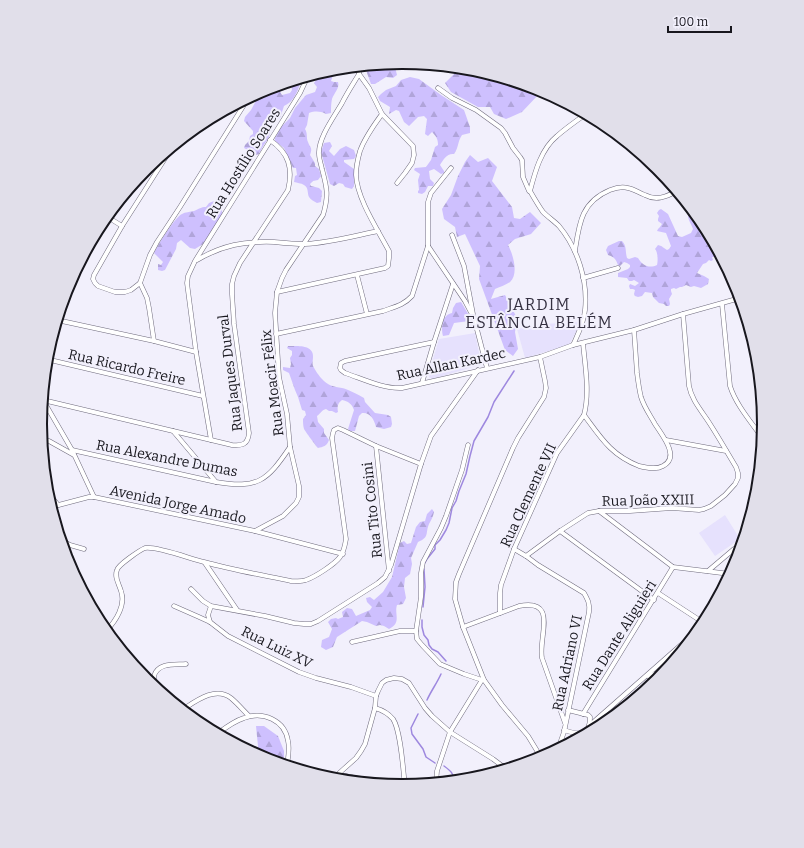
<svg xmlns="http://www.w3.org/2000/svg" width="804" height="848" font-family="Bitter,serif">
<defs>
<pattern id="forest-firs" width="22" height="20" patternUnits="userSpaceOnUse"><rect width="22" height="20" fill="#cec0fe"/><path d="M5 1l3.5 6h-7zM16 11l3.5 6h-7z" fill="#b0a4d9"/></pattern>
</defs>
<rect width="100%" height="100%" fill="#f2f0fc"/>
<g fill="#e6e1fd">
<path d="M579 322 578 328 569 345 525 358 517 329 543 324Z"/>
<path d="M475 333 481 363 479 365 433 379 430 378 429 377V372L439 339Z"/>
<path d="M725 515 740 539 715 556 699 533Z"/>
</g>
<g fill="url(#forest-firs)">
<path d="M390 63 395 67 397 75 393 78 386 77 375 84H371L367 73 365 66Z"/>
<path d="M465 68 473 69 539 89V94L522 112 506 119 494 114 490 107H478L451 92 445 83 454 74Z"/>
<path d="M330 69 333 75 331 81 334 82H338C340 88 334 93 332 99 331 104 331 108 331 113L326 114C320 111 315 111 309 113L307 125 305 129C308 134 306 138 308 142 310 148 313 147 310 155L315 163V166L319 169 321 176 318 180 313 181 310 184 311 186 319 188 322 191 321 202 317 203C314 201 311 200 309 197 307 193 309 188 304 185 301 183 297 183 294 182L295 176 297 175 296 168H293L284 148 275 141V138L281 127 290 118 295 108 306 95 315 92 317 87 314 83 316 80 313 76 314 74Z"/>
<path d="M410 77 419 79 441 95 464 110 470 127V133L462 135C457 143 459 147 454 154 447 153 443 160 440 165L444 171V173L441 174 434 169 429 171 430 179 434 183 433 186H428L425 192 422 194 418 193V191L419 190 418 180 420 174 414 170 415 168 426 167 431 160 435 147 438 145C438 139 436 136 432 132L428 136 425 134 427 119 424 116 418 117 409 126 404 122 399 111 396 110 389 114 390 107 380 101 378 97 381 94 386 90 396 86 401 80Z"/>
<path d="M299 83 300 84C297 93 293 102 284 106L280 118 276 119 275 115H271L268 119C274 138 266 138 259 154L256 155 252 149 248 150 244 148 245 145 249 141 250 136 253 134V131L244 121 245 117 251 110 259 95 279 90 282 95 290 93 292 90 291 84Z"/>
<path d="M330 142 332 146 329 151 334 156 340 149 346 146 354 150 356 156 354 159 344 160V162L354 169V186L352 189 345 187 343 184 339 183 334 186 330 184 321 152 324 143Z"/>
<path d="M470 155 478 162 488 158 497 167 492 181 512 207 514 218 520 219 530 212 541 223 531 234 515 239 508 245C513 254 519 274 510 282 506 285 499 287 495 289L491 299 505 295 516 316V326L515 332 518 349 513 356 505 350 479 279 480 266 465 234 457 237 455 227 444 219 442 209 451 195 458 176 465 162Z"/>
<path d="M214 201 220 204 222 209V215L203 244 195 249 190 248 181 240 177 243 176 249 165 270 162 271 158 270V264L161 265 163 262 154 253C158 245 175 217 182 214 185 212 190 212 194 211 199 209 201 207 206 207L209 203Z"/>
<path d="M661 209 668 214 678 236 682 237 691 233 693 229C691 223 686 218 689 212L693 211 703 223 719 253 716 254 715 257H712L713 260 711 261 709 260 706 263 703 264 697 273 704 276 709 279 708 284 701 288 694 286 691 287 686 285 682 287H680L676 289 674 288 671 289V291L672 294 669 299 670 304 669 306H666L664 304 659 303 653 297 652 293 645 292 642 296 638 297 635 296 634 294 635 290 633 289H630L629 286 630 284 635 286 639 283 634 280 632 281H629L627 278 618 277V273L628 269 630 267V265L627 263 624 262 620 266 618 265C616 259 614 257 608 255L606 250 608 246 619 241H622C627 246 625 251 627 258L629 259 635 257 638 258C642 265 649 269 657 265 658 261 658 252 655 249L658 245 661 246 667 250 669 249 671 246 666 233 657 231 658 229 660 227 662 224 658 221V219L659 216 657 213 659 210Z"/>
<path d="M461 302 470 317 469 321 454 323 449 335 443 336C441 327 442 315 452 313L453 308 456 303Z"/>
<path d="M288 346C296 346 314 344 313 357 313 360 312 363 313 366 315 370 319 376 322 379 327 385 334 387 342 388 347 389 359 395 364 398L365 402 375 413 388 415 391 417 392 424 391 427 384 429 376 427C374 419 370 412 362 413L359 416 355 431H350L348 429 354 410C352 404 348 401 342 400 338 403 337 406 338 412L336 413 332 411H329L326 409C322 410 321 413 317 416L318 422 324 429V433L329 440C327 446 323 447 318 448 316 446 305 431 304 429 303 426 303 422 303 419L306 415 305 411 302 410 298 397 295 390 289 373 283 370V367L290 368 291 364 290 358 292 355V351L287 348Z"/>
<path d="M432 509 434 512C433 517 431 520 429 524 425 533 430 537 418 542L411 558 412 564 410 574 405 578 404 587 406 598 403 604 397 605C394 614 402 623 389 629L384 626 380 625 376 626 367 622 362 621 337 637 333 647 326 650 321 647 322 640 329 637 332 629 328 622 331 619 336 618 338 619 343 617 342 612 347 608 352 609 356 616 370 610 372 607 367 602 366 598 370 597 374 600 383 592 392 577 400 543 404 541 407 544 411 543 416 527 420 522 425 521 427 514Z"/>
<path d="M256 726H264L278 736 284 751V765L263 758 259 756Z"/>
</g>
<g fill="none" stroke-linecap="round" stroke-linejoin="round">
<g stroke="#9e88df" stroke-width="1.5">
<path d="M424 564 427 559 435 549V545L440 540 446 530 449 523 452 508 456 501 459 491 466 474 470 456 474 441 488 417 494 402 514 371"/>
<path d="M423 607 425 587 424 569"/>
<path d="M422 620V627L424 635 428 640 429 645 432 649 438 652 446 661"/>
<path d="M427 700C431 691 437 683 441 674"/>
<path d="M418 714 411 728 412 734 423 749 426 757 435 763"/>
<path d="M444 766C451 771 453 773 455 781"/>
</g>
<defs>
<g id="minor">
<path d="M359 74 369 88 382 114 413 146 414 155 412 163 405 173 397 183"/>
<path d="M438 88 452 98 476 110 501 128 505 133 513 148 520 157 522 160 523 177 529 191"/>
<path d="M253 95 274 89 308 76"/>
<path d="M173 146 122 226 94 275 93 279 95 283 98 286 115 292H125L131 290 140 283 150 255 157 242 180 207 249 97"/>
<path d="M106 216 122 226"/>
<path d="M452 235 464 266 473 314"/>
<path d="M428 246 465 301 474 318 487 368"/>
<path d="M575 251C579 224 581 202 610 190 615 188 621 186 628 188 634 189 639 193 645 195 656 201 666 197 677 191"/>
<path d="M197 260C223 245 244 241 274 242 284 243 295 244 305 244 329 243 354 236 378 231"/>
<path d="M357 275 367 314"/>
<path d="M583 278 618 268"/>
<path d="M140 283 147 298 149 308 154 341"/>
<path d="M277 292 385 268 388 266 389 258V251C378 230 357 199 356 175 356 168 358 158 360 151 365 137 374 125 382 114"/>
<path d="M722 304 730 386C736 405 752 423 763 439"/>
<path d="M57 320 154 341 196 352"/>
<path d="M276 334 383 311C394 307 404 305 412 296L428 246V202L431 193 451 168"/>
<path d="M434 342 345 361 341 363 340 368 341 370 345 373C363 379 383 389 402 388L540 357 573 345 634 330 683 314 740 298"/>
<path d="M573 345C578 334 584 323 585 310 588 281 578 249 559 226 554 221 548 217 543 212 538 205 534 198 530 191 535 172 541 149 557 136 566 128 576 121 586 114"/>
<path d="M540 357 545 381 546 388 544 397 518 438 513 448 459 574 456 582 455 599 463 627 484 680 502 705 528 736 539 754 543 757"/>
<path d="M46 359 203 396"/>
<path d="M422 383 434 342 453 284"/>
<path d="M43 400 232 445C243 446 248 444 249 433L234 324 232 294V284L234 276 240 263 288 190C293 168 289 153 270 140"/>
<path d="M43 400 72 450 94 497"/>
<path d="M584 415C601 438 611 455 639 466 647 468 656 470 663 466 681 457 661 434 655 424 650 415 644 407 641 397 639 389 638 381 637 373 636 358 635 344 634 330"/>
<path d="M173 431 216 482"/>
<path d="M42 440 49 441 74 455"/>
<path d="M211 440 196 352 187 283 188 276 195 261 300 93 308 76"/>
<path d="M666 440 726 451"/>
<path d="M468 445 462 470 446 516 441 528 423 562 421 573V597L416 631 417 639 422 645 440 664 464 674 482 680H484"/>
<path d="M376 446 389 571"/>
<path d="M72 450 216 482C258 489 267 481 290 447"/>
<path d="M47 491 58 505"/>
<path d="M51 507 89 497H94L255 531 343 554"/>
<path d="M51 507 69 565"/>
<path d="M599 511 673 567 730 574"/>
<path d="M255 531 283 516 296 503 299 497V486L290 447 287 414 279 377 275 313 277 292 282 278 286 270 323 215C329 195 327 188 322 169 321 164 319 159 319 154 318 138 334 117 342 103 347 93 353 84 359 74L360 66"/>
<path d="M560 531 654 600"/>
<path d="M61 540 70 545 84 549"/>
<path d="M514 549 526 556 538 565 584 593C588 600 590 604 589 612L564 732 558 749"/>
<path d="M526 556 560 531 588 513 599 511H630L672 508 699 510 704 509 711 506 725 495 735 484 738 478V473L736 467C727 452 719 438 710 424 702 411 692 401 689 386L683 314"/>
<path d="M205 563 237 610"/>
<path d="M708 571 734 549 742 545"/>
<path d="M191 589 203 601 211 606 265 616 294 623 304 624H311L318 621 378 583 385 577 391 565 421 464 431 436 478 370"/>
<path d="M658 593 704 623"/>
<path d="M174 606 199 617 210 622 228 636 299 672 316 678 351 687 376 696"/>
<path d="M500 613V593L501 585 514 549 557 453 584 415C590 392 585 366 583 343"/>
<path d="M210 622 208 615 211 606"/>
<path d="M463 627 519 606C559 598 538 637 542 658L565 723"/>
<path d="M106 631C116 621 126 605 121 591 119 584 114 577 117 570 118 565 140 550 145 548 157 546 191 559 204 562 233 570 262 575 291 581 296 581 301 582 306 580 315 577 335 564 340 557 344 552 345 545 346 539L332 438 333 433 334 430 338 428 343 430 376 446 421 464"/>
<path d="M352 642 400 631H416"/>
<path d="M648 676 665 671"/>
<path d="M154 686C154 683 154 679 154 676 158 662 176 665 186 664"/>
<path d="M375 708C382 710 388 713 393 719 401 731 403 770 405 786"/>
<path d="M182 710C196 701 215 686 231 698 237 703 243 710 249 716"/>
<path d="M583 714 673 567"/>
<path d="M589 726 681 645 697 632"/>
<path d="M564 730C579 735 590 737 590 717L588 715 568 710"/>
<path d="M217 734C225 728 234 721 244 718 263 711 285 720 288 741 290 749 288 758 287 766"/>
<path d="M314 774C326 775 355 774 363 782"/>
<path d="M337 775 356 758 361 751 365 744 375 708 376 696 378 691 382 683 386 680 394 678 402 679 409 683 425 708 432 716 450 732 493 759 501 765 504 770"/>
<path d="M436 783 437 771 450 732 482 680"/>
</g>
</defs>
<use href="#minor" stroke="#6f6b7d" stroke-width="5"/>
<use href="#minor" stroke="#fff" stroke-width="4"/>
</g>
<g text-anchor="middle" stroke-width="4" stroke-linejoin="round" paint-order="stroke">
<g font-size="14" fill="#18171e" stroke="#f2f0fc">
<text transform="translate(243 163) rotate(-58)" y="5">Rua Hostílio Soares</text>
<text transform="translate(451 364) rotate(-12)" y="5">Rua Allan Kardec</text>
<text transform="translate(127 367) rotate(13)" y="5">Rua Ricardo Freire</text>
<text transform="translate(230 373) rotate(-97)" y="5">Rua Jaques Durval</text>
<text transform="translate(272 383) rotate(-97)" y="5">Rua Moacir Félix</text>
<text transform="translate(167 458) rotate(11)" y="5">Rua Alexandre Dumas</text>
<text transform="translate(528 495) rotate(-65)" y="5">Rua Clemente VII</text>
<text transform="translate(648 500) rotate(-1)" y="5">Rua João XXIII</text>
<text transform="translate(178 504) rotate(12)" y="5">Avenida Jorge Amado</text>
<text transform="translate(372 510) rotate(-96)" y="5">Rua Tito Cosini</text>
<text transform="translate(619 635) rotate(-58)" y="5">Rua Dante Aliguieri</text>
<text transform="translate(277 647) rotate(26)" y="5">Rua Luiz XV</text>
<text transform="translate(567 663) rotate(-78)" y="5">Rua Adriano VI</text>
</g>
<g font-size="16" letter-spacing="1" fill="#343040" stroke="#f2f0fc">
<text x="539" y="310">JARDIM<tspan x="539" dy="18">ESTÂNCIA BELÉM</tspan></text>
</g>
</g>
<path d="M0 0H804V848H0ZM47 424a355 355 0 1 1 710 0a355 355 0 1 1-710 0Z" fill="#e1dfea" fill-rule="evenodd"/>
<path fill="none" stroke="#18171e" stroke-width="2" d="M47 424a355 355 0 1 1 710 0a355 355 0 1 1-710 0Z"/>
<path d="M668 26v6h63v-6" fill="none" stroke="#18171e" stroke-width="2"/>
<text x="674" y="26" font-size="12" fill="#18171e" stroke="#f2f0fc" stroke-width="3" paint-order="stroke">100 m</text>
</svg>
